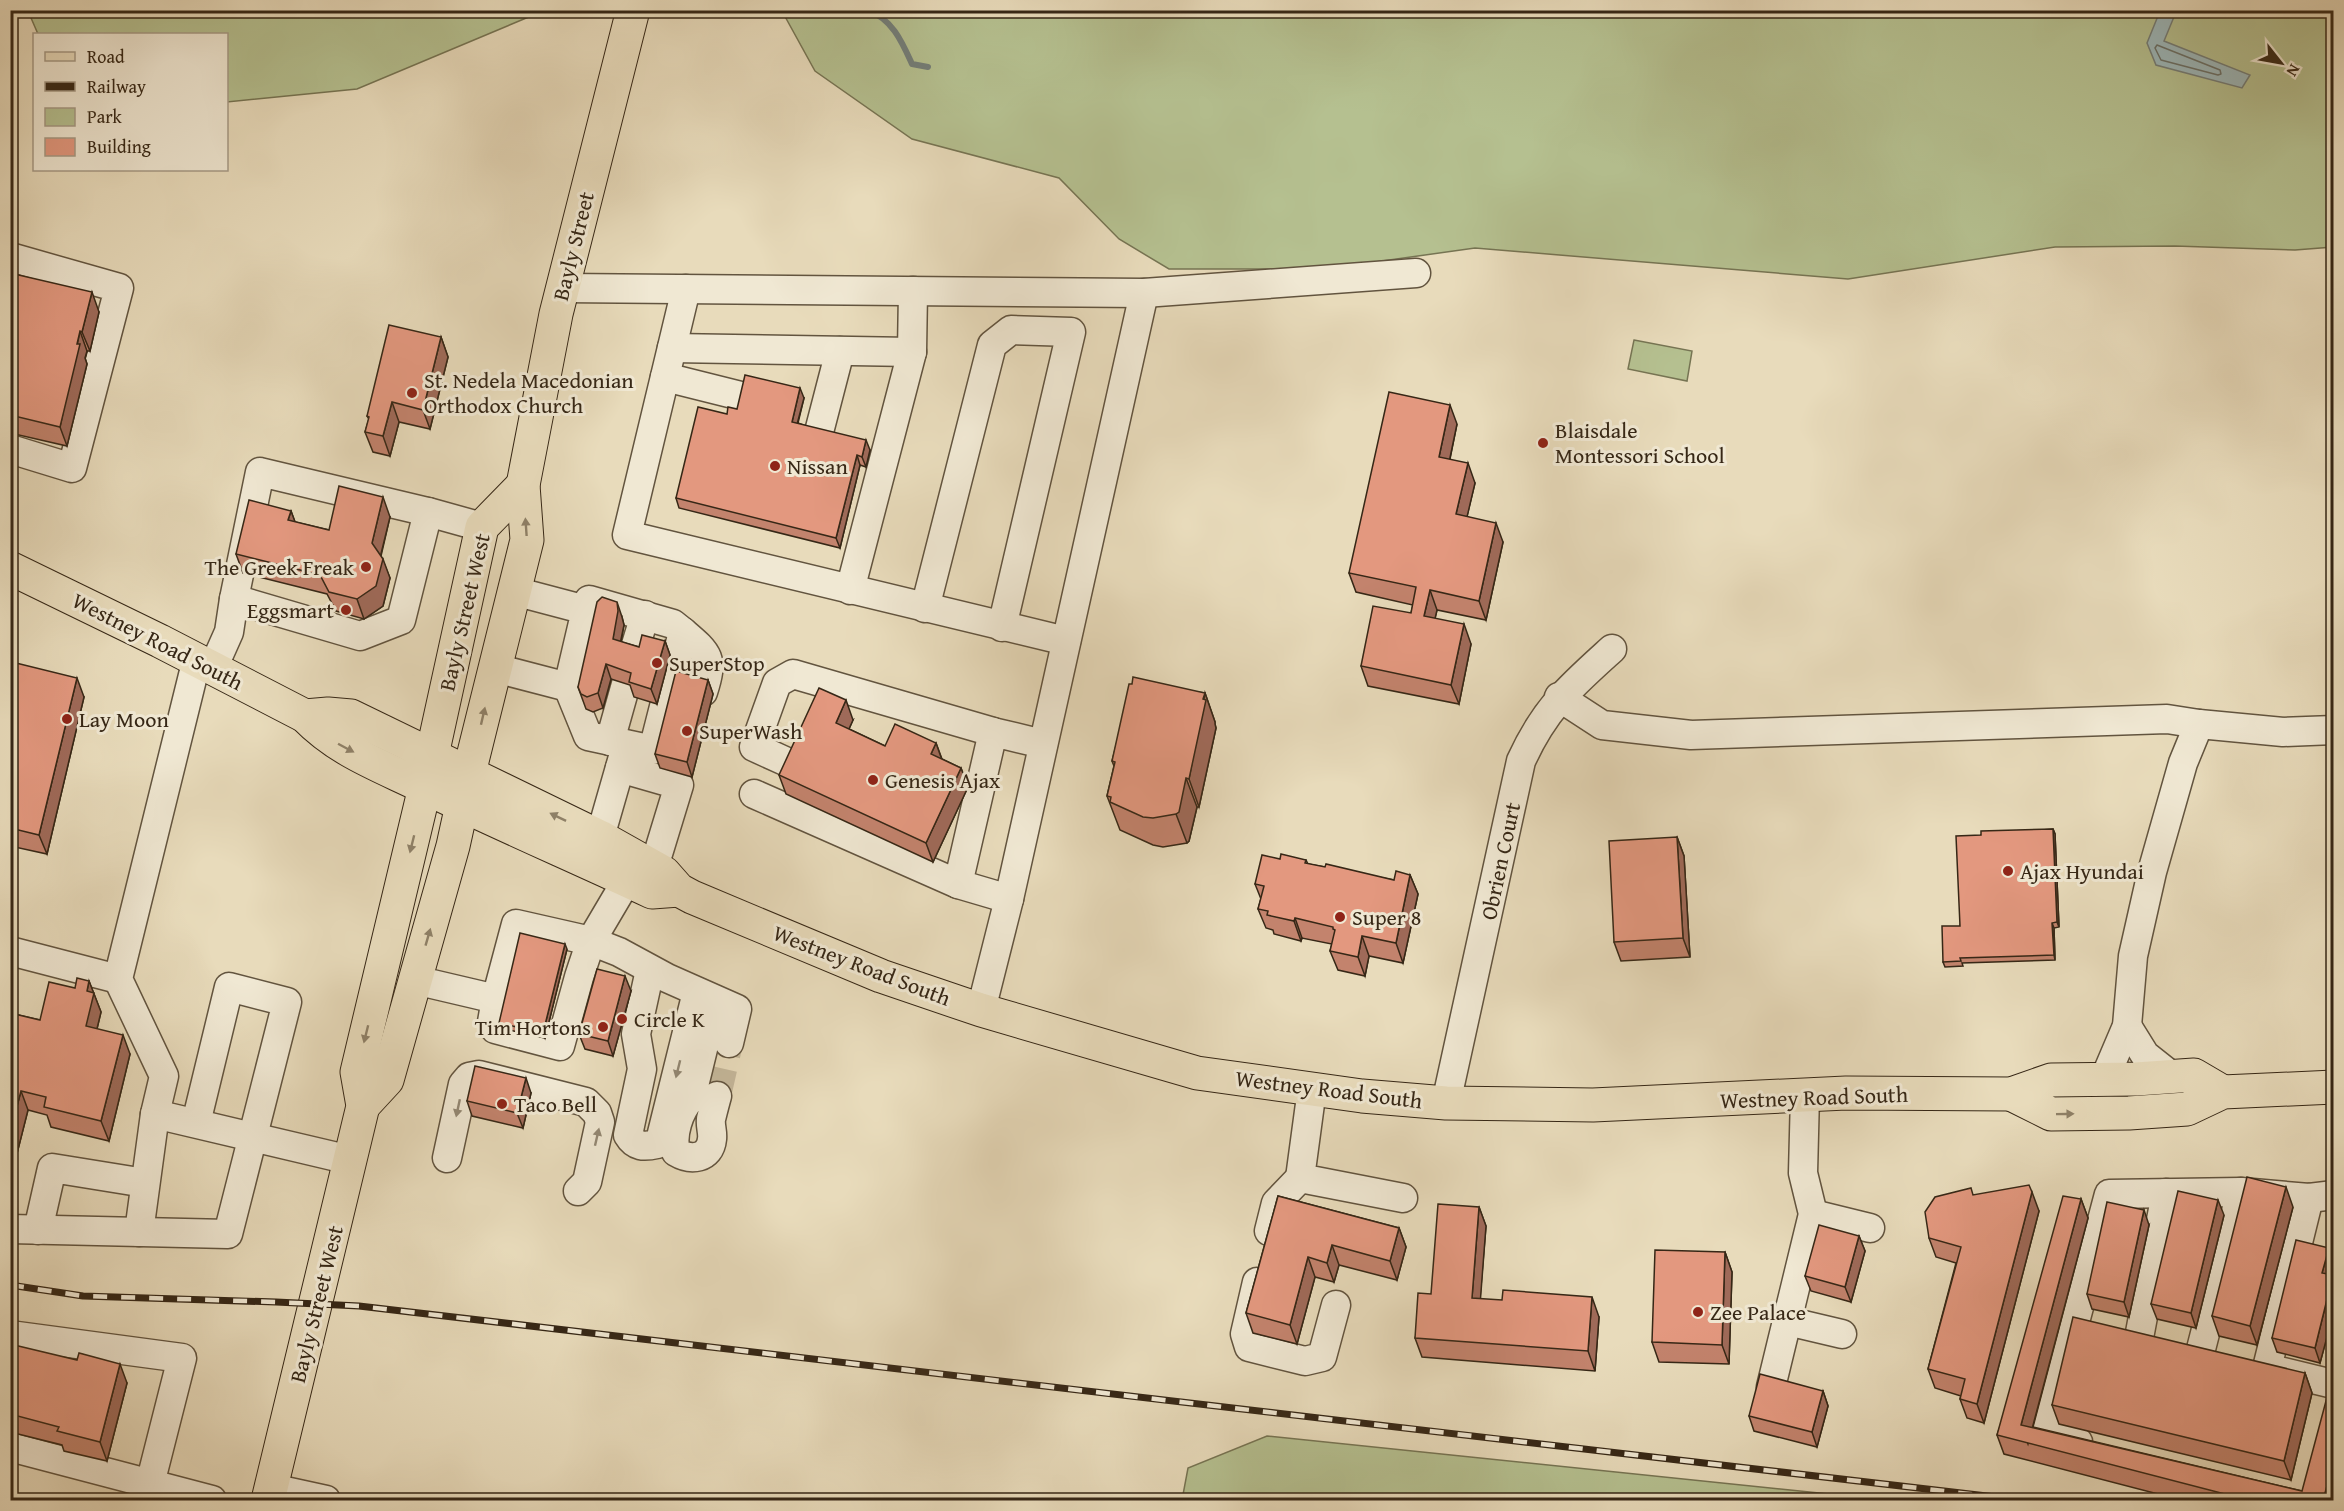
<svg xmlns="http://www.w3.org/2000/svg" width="2344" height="1511" font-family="'Gentium Book Plus',serif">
<rect width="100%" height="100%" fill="#e8dbbb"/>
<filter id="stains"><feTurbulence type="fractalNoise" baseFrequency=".00333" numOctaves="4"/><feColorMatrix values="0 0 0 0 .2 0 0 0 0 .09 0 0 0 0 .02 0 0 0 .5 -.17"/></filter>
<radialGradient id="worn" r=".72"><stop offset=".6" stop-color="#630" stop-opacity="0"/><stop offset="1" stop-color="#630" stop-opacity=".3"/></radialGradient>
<g fill="#b5c090" stroke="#767453" stroke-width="1.5">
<path d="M28 11H543L357 89 227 102 226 34H38Z"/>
<path d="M782 11H2333V247L2295 250 2175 246 2055 247 1848 279 1475 248 1325 269H1169L1119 239 1059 178 912 139 815 71Z"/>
<path d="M1634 340 1692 351 1687 381 1628 369Z"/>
<path d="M1267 1436 1887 1500H1182L1188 1468Z"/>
</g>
<path fill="#9cb8bb" stroke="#737e79" stroke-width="1.5" d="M2160 11 2176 12 2164 41 2250 75 2242 88 2156 65 2147 43Z"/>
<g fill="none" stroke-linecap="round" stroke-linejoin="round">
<path stroke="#697068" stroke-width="1.5" d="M2157 45 2220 70 2221 74 2218 75 2161 60 2155 48Z"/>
<path stroke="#737e79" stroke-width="6" d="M868 10C893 20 902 42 912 64L928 67"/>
<path stroke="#c4b79a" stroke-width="28" stroke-dasharray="28 14" stroke-linecap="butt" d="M717 1096 729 1043"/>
<defs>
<g id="minor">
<path d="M10 257 119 288 72 468 10 449"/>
<path d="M563 288 1144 293 1416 273"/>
<path d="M686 289 627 535 1066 641"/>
<path d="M672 348 912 352"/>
<path d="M665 377 741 396"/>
<path d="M819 432 840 351"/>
<path d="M850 590 912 352 913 291"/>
<path d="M234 599 260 472 428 512 482 527"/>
<path d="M925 608 992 345 1011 330 1071 332 1002 627"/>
<path d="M683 632C709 654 714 658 703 692"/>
<path d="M632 658 645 615"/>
<path d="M197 659 118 979 164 1076 155 1114 350 1160"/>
<path d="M213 668 229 632 234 599 360 636 401 620 428 512"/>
<path d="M495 668 568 687 586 610 514 591"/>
<path d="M568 687 588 736 653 750 683 632 673 624 589 600 586 610"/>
<path d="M1559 697 1602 725 1691 735 2167 719 2199 724"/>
<path d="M610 741 626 684"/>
<path d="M787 762 754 747 777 683 793 674 993 732"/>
<path d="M620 768 679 785 654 867"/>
<path d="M754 794 958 884"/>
<path d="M600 837 625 750"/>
<path d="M1009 899 958 884 993 732 1043 744"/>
<path d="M10 951 118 979"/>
<path d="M650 970 636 1034 642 1069 628 1135C635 1147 644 1147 657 1144L661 1137 697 992"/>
<path d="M415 980 496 999 516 924 591 941 619 952 667 978 737 1009 729 1043"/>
<path d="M715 1000 691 1098C679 1111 671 1135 676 1152 691 1161 710 1159 712 1139 713 1132 710 1126 711 1119 713 1111 715 1103 717 1096"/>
<path d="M507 1001 496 999 492 1022 495 1029 560 1046 579 977 591 941 627 880"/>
<path d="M981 1010 1009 899 1144 293"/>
<path d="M2127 1026 2145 1055 2174 1078"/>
<path d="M2104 1080 2127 1026 2133 956 2152 872 2183 763 2199 724 2283 732 2334 730"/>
<path d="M1312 1089 1300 1178 1403 1198"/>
<path d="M1446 1103 1521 761C1545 708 1570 687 1612 649"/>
<path d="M447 1158 463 1084 469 1077 479 1075 586 1102 597 1113 600 1122 587 1182 578 1191"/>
<path d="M1813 1214 1870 1228"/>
<path d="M10 1229 228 1234 287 1002 229 987 196 1123"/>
<path d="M38 1230 52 1168 145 1183"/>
<path d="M1269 1231 1276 1203 1300 1178"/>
<path d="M139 1232 155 1114"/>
<path d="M1257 1282 1245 1334 1249 1347 1305 1361 1322 1357 1336 1305"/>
<path d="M1787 1321 1842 1334"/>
<path d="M10 1335 182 1358 150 1484"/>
<path d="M2139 1338 2166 1193"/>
<path d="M2200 1353 2241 1192"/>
<path d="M2267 1368 2309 1198"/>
<path d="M2271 1369 2333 1384"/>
<path d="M1771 1387 1813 1214 1803 1173 1805 1095"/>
<path d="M2078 1442 2045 1435 2109 1194 2241 1192 2309 1198 2334 1195"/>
<path d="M10 1447 212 1500"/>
<path d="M271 1488 326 1500"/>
</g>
<g id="major">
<path d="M10 568 160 641 305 716C339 751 379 765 422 786 498 823 575 856 652 892L679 890"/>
<path d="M305 716 328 714 351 716 600 837 664 873 679 890 692 897 881 976 981 1010 1197 1073 1362 1096 1446 1103 1593 1105 1846 1093 2011 1094 2051 1080 2136 1079 2194 1075 2223 1092"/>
<path d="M2011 1094 2051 1114 2129 1113 2187 1109 2223 1092 2334 1087"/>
<path d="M363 1106 387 1080 453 846 469 773 527 540 523 485 556 314 633 10"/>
<path d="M268 1500 363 1106 357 1072 425 787 482 527 523 485"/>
</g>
</defs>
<use href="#minor" stroke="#62543f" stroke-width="31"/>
<use href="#major" stroke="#362716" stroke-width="35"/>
<use href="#minor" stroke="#f0e8d3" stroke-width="28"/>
<use href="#major" stroke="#e8dbbb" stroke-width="33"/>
<defs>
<path id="rail" d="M10 1285 83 1296 276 1302 359 1306 2021 1500"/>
</defs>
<use href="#rail" stroke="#362716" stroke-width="7"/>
<use href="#rail" stroke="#f0e8d3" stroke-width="4.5" stroke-dasharray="14" stroke-linecap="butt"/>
</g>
<g fill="#c3836d" stroke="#362716" stroke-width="1.5">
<path d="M10 273 99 312 90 351H87L85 358 87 364 67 446 10 433Z"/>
<path d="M441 337 448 357 430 429 399 422 390 456 373 452 365 432 369 419 367 416Z"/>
<path d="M804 398 798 423 870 450 866 467 860 465 840 548 679 508 676 498 727 414 737 409Z"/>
<path d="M1457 424 1450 459 1475 483 1467 516 1503 542 1486 620 1437 610 1435 618 1471 644 1459 704 1368 686 1361 666 1411 613 1413 605 1356 592 1349 573Z"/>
<path d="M291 511 295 522 329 530 390 517 381 556 390 578 383 606 364 619 336 611 327 594 243 573 236 554Z"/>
<path d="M622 617 624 625 621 642 639 647 665 641 670 655 657 704 634 697 630 685 611 679 603 708 593 712 586 709 578 687Z"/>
<path d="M708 680 713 694 692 777 660 768 655 754Z"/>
<path d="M1132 684 1205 693 1215 722V724L1216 728 1199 807H1197L1189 841 1187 843 1163 847 1153 845 1120 830 1107 796 1114 766 1112 761Z"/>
<path d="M10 687 84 697 47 854 10 846Z"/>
<path d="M853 720 849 729 885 746 936 743 942 759 961 768 968 787 933 862 786 794 779 775Z"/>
<path d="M2053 829 2055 834 2059 927 2054 928 2055 960 1962 963 1963 966 1945 967 1943 962 1960 926 1981 835Z"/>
<path d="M1677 837 1684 856 1690 957 1621 961 1614 942Z"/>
<path d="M1280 859 1306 860 1308 864 1325 867 1394 880 1410 875 1418 894 1403 963 1369 956 1365 976 1338 970 1330 951 1332 944 1302 938 1301 941 1274 934 1273 930 1266 928 1258 909 1261 899 1255 884Z"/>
<path d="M567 949 545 1038 500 1028 499 1023Z"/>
<path d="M89 981 101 1012 97 1029 130 1054 109 1141 51 1127 47 1115 28 1110 10 1181V1013L40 1020 75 988Z"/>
<path d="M631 991 613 1056 585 1049 579 1034Z"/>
<path d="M531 1093 523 1128 472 1116 467 1101Z"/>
<path d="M1973 1195 2039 1211 1984 1423 1967 1418 1960 1399 1961 1396 1935 1388 1928 1369 1956 1263 1936 1257 1929 1238Z"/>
<path d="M1278 1196 1399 1228 1406 1247 1397 1280 1339 1265 1334 1282 1315 1277 1297 1344 1253 1333 1246 1313Z"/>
<path d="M2081 1199 2088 1218 2033 1427 2302 1491 2334 1500H2181L2004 1454 1997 1435Z"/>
<path d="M1479 1207 1486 1226 1480 1299 1599 1317 1595 1371 1422 1357 1415 1338 1431 1294Z"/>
<path d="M2293 1207 2257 1345 2219 1336 2212 1316Z"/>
<path d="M2224 1215 2196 1328 2157 1319 2151 1304Z"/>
<path d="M2149 1225 2129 1317 2092 1309 2087 1294Z"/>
<path d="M1859 1236 1865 1251 1851 1302 1811 1291 1805 1276Z"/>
<path d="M2329 1248 2334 1262 2331 1275 2334 1276V1311L2320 1363 2277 1352 2272 1338Z"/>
<path d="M1725 1252 1732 1272 1729 1364 1659 1362 1652 1342Z"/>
<path d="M10 1344 127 1383 107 1461 64 1451 62 1445 10 1432Z"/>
<path d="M2305 1373 2312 1393 2291 1480 2059 1424 2052 1405Z"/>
<path d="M1823 1391 1828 1406 1817 1447 1754 1431 1749 1416Z"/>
</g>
<g fill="#9f6a59" stroke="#362716" stroke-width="1.5">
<path d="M92 292 99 312 90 351 82 332Z"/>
<path d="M80 331 87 351 85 358 87 364 67 446 60 427Z"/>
<path d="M441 337 448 357 430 429 423 410Z"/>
<path d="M800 388 804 398 795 432 792 422Z"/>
<path d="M392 402 399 422 390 456 383 436Z"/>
<path d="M1450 405 1457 424 1446 477 1439 457Z"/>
<path d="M866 440 870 450 866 467 862 457Z"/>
<path d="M857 455 860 465 840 548 836 538Z"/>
<path d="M1468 463 1475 483 1463 534 1456 514Z"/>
<path d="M383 497 390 517 379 562 372 543Z"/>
<path d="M291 511 298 530 288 520Z"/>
<path d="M1496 523 1503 542 1486 620 1479 601Z"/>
<path d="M383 559 390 578 383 606 364 619 357 599Z"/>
<path d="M1430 590 1437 610 1431 636 1424 616Z"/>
<path d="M617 602 622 617 624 625 618 654 613 639Z"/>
<path d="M1464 624 1471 644 1459 704 1451 685Z"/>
<path d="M665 641 670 655 657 704 651 689Z"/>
<path d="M606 664 611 679 603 708 598 693Z"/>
<path d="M77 678 84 697 47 854 39 835Z"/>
<path d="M708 680 713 694 692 777 687 762Z"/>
<path d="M1205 693 1215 722V724L1216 728 1199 807 1189 779Z"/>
<path d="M846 700 853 720 843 742 836 723Z"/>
<path d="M936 743 943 763 931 754Z"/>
<path d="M961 768 968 787 933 862 926 843Z"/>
<path d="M1186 778 1197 807 1189 841 1187 843 1176 814Z"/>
<path d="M2053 829 2055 834 2059 927 2057 922Z"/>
<path d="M1677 837 1684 856 1690 957 1683 938Z"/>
<path d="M1410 875 1418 894 1403 963 1396 943Z"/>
<path d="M1295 918 1302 938 1301 941 1294 921Z"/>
<path d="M2052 923 2054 928 2055 960 2054 955Z"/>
<path d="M1362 936 1369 956 1365 976 1358 957Z"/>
<path d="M565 944 567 949 545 1038 543 1033Z"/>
<path d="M625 976 631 991 613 1056 608 1041Z"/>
<path d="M89 981 101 1012 93 1045 86 1026 87 991Z"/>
<path d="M123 1035 130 1054 109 1141 101 1121Z"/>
<path d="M526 1078 531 1093 523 1128 517 1113Z"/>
<path d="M21 1091 28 1110 10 1181V1133Z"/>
<path d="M2286 1187 2293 1207 2257 1345 2250 1326Z"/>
<path d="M2032 1192 2039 1211 1984 1423 1977 1404Z"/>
<path d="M2081 1199 2088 1218 2028 1444 2021 1425Z"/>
<path d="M2218 1200 2224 1215 2196 1328 2191 1313Z"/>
<path d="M1479 1207 1486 1226 1479 1318 1472 1298Z"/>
<path d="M2144 1210 2149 1225 2129 1317 2124 1302Z"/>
<path d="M1399 1228 1406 1247 1397 1280 1390 1261Z"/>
<path d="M1859 1236 1865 1251 1851 1302 1845 1287Z"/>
<path d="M1332 1245 1339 1265 1334 1282 1327 1263Z"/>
<path d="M2329 1248 2334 1262V1264L2328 1287 2322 1273Z"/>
<path d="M1725 1252 1732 1272 1729 1364 1722 1345Z"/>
<path d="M1308 1257 1315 1277 1297 1344 1290 1325Z"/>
<path d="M2333 1275 2334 1311 2320 1363 2315 1348Z"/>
<path d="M1592 1297 1599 1317 1595 1371 1588 1351Z"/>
<path d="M120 1364 127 1383 107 1461 100 1442Z"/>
<path d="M2305 1373 2312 1393 2291 1480 2284 1461Z"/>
<path d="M1823 1391 1828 1406 1817 1447 1812 1432Z"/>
<path d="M2334 1461V1500H2323Z"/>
</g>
<g fill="#e3987f" stroke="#362716" stroke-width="1.5">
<path d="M10 273 92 292 82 332 80 331 77 344H80L60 427 10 415Z"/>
<path d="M389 325 441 337 423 410 392 402 383 436 365 432 369 417 367 416Z"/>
<path d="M745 375 800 388 792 422 866 440 862 457 857 455 836 538 676 498 698 407 727 414 728 407 737 409Z"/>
<path d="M1389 392 1450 405 1439 457 1468 463 1456 514 1496 523 1479 601 1430 590 1424 616 1464 624 1451 685 1361 666 1373 606 1411 613 1416 587 1349 573Z"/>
<path d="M339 486 383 497 372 543 383 559 376 586 357 599 329 592 320 575 236 554 249 500 291 511 288 520 329 530Z"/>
<path d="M602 597 617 602 618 611 613 639 639 647 642 635 665 641 651 689 629 682 631 673 606 664 598 693 587 697 581 694 578 687 587 647 597 602Z"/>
<path d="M16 663 77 678 39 835 10 828V687Z"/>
<path d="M676 671 708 680 687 762 655 754Z"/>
<path d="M1133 677 1205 693 1203 699 1206 700 1189 779 1186 778 1179 812 1176 814 1153 818 1143 817 1110 802 1111 797 1107 796 1115 762 1112 761 1129 684H1132Z"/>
<path d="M819 688 846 700 836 723 885 746 895 724 936 743 931 754 961 768 926 843 779 775Z"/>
<path d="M2053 829 2057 922 2052 923 2054 955 1960 958 1961 961 1943 962 1942 926H1960L1956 836 1981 835V831Z"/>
<path d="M1677 837 1683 938 1614 942 1609 841Z"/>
<path d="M1281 854 1306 860 1305 863 1325 867 1326 864 1394 880 1396 871 1410 875 1396 943 1362 936 1358 957 1330 951 1335 930 1333 929V927L1295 918 1294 921 1267 915 1268 911 1258 909 1264 886 1255 884 1262 855 1280 859Z"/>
<path d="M520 933 565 944 543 1033 499 1023Z"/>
<path d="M597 969 625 976 608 1041 579 1034Z"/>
<path d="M77 978 89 981 87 991 94 993 86 1026 123 1035 101 1121 44 1107 46 1097 21 1091 10 1133V1013L40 1020 49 982 75 988Z"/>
<path d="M475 1066 526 1078 517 1113 467 1101Z"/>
<path d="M2247 1177 2286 1187 2250 1326 2212 1316Z"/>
<path d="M2029 1185 2032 1192 1977 1404 1960 1399 1965 1379 1928 1369 1961 1247 1929 1238 1925 1212 1935 1197 1971 1188 1973 1195Z"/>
<path d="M2178 1191 2218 1200 2191 1313 2151 1304Z"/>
<path d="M1278 1196 1399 1228 1390 1261 1332 1245 1327 1263 1308 1257 1290 1325 1246 1313Z"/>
<path d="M2063 1196 2081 1199 2021 1425 2302 1491 2334 1371V1461L2323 1500H2248L1997 1435Z"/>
<path d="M2107 1202 2144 1210 2124 1302 2087 1294Z"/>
<path d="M1438 1204 1479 1207 1472 1298 1502 1300 1503 1290 1592 1297 1588 1351 1415 1338 1418 1293 1431 1294Z"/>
<path d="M1819 1225 1859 1236 1845 1287 1805 1276Z"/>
<path d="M2296 1240 2329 1248 2322 1273 2333 1275 2315 1348 2272 1338Z"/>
<path d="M1655 1250 1725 1252 1722 1345 1652 1342Z"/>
<path d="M2073 1317 2305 1373 2284 1461 2052 1405Z"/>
<path d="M10 1344 77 1360 79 1353 120 1364 100 1442 57 1431 59 1427 10 1414Z"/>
<path d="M1760 1374 1823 1391 1812 1432 1749 1416Z"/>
</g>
<defs><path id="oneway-solid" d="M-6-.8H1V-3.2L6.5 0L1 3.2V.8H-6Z" transform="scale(1.5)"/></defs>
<g fill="#8f8168">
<use href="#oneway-solid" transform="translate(526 527) rotate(-94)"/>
<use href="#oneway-solid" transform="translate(483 716) rotate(-77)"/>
<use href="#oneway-solid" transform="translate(346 748) rotate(28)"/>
<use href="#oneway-solid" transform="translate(558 817) rotate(-154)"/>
<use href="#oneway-solid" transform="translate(412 844) rotate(104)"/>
<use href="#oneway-solid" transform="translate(428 937) rotate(-74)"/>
<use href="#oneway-solid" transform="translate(366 1034) rotate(104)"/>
<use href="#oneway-solid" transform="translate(2065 1114) rotate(-1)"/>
</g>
<g fill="#938874">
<use href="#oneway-solid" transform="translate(678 1069) rotate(104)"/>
<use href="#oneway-solid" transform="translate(458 1108) rotate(102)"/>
<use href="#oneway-solid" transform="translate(597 1137) rotate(-77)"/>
</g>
<g fill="#8f2418" stroke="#f0e8d3" stroke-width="2">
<circle cx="412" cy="393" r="6"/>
<circle cx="1543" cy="443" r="6"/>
<circle cx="775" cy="466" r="6"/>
<circle cx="366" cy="567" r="6"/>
<circle cx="346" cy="610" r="6"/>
<circle cx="657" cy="663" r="6"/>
<circle cx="67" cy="719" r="6"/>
<circle cx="687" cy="731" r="6"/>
<circle cx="873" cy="780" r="6"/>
<circle cx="2008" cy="871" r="6"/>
<circle cx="1340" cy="917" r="6"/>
<circle cx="622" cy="1019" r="6"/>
<circle cx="603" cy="1027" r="6"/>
<circle cx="502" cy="1104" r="6"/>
<circle cx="1698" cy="1312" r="6"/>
</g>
<g text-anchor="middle" stroke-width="6" stroke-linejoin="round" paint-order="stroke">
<g font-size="22" fill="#362716" stroke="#f0e8d3">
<text transform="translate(573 246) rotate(-76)" y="8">Bayly Street</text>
<text transform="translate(464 612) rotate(-77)" y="8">Bayly Street West</text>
<text transform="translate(158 641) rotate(27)" y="8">Westney Road South</text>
<text transform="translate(1500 861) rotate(-78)" y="8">Obrien Court</text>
<text transform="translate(862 965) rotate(21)" y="8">Westney Road South</text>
<text transform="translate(1329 1089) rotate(7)" y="8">Westney Road South</text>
<text transform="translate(1814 1097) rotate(-2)" y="8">Westney Road South</text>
<text transform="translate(316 1304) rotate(-76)" y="8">Bayly Street West</text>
</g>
<g font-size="22" fill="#362716" stroke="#f0e8d3" text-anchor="start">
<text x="424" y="388">St. Nedela Macedonian<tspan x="424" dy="25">Orthodox Church</tspan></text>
<text x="1555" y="438">Blaisdale<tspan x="1555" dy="25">Montessori School</tspan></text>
<text x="787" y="474">Nissan</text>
<text x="354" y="575" text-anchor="end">The Greek Freak</text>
<text x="334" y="618" text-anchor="end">Eggsmart</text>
<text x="669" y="671">SuperStop</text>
<text x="79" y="727">Lay Moon</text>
<text x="699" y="739">SuperWash</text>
<text x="885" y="788">Genesis Ajax</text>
<text x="2020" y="879">Ajax Hyundai</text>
<text x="1352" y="925">Super 8</text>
<text x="634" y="1027">Circle K</text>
<text x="591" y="1035" text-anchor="end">Tim Hortons</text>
<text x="514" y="1112">Taco Bell</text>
<text x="1710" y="1320">Zee Palace</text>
</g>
</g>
<rect width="2344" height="1511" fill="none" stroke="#e8dbbb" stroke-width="36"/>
<rect x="12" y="12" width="2320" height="1487" fill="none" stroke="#362716" stroke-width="3"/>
<rect x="18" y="18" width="2308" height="1475" fill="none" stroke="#362716" stroke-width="1.5"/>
<rect x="33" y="33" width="195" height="138" fill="#f0e8d3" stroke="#a69b87" stroke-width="1.5"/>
<rect x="45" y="52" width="30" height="9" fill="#e8dbbb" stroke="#a69b87" stroke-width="1.5"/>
<text x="87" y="63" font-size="18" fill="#362716">Road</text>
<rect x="45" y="82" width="30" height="9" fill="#362716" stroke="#a69b87" stroke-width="1.5"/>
<text x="87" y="93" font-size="18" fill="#362716">Railway</text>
<rect x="45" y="108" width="30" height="18" fill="#b5c090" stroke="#a69b87" stroke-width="1.5"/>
<text x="87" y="123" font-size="18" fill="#362716">Park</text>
<rect x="45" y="138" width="30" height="18" fill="#e3987f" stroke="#a69b87" stroke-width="1.5"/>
<text x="87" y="153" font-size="18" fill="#362716">Building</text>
<g transform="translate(2281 63) rotate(121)" stroke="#f0e8d3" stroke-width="4.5" paint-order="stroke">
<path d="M0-4.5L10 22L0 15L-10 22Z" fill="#362716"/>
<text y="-9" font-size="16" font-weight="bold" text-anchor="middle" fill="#362716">N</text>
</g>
<rect width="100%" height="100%" filter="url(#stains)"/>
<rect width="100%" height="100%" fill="url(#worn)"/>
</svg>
